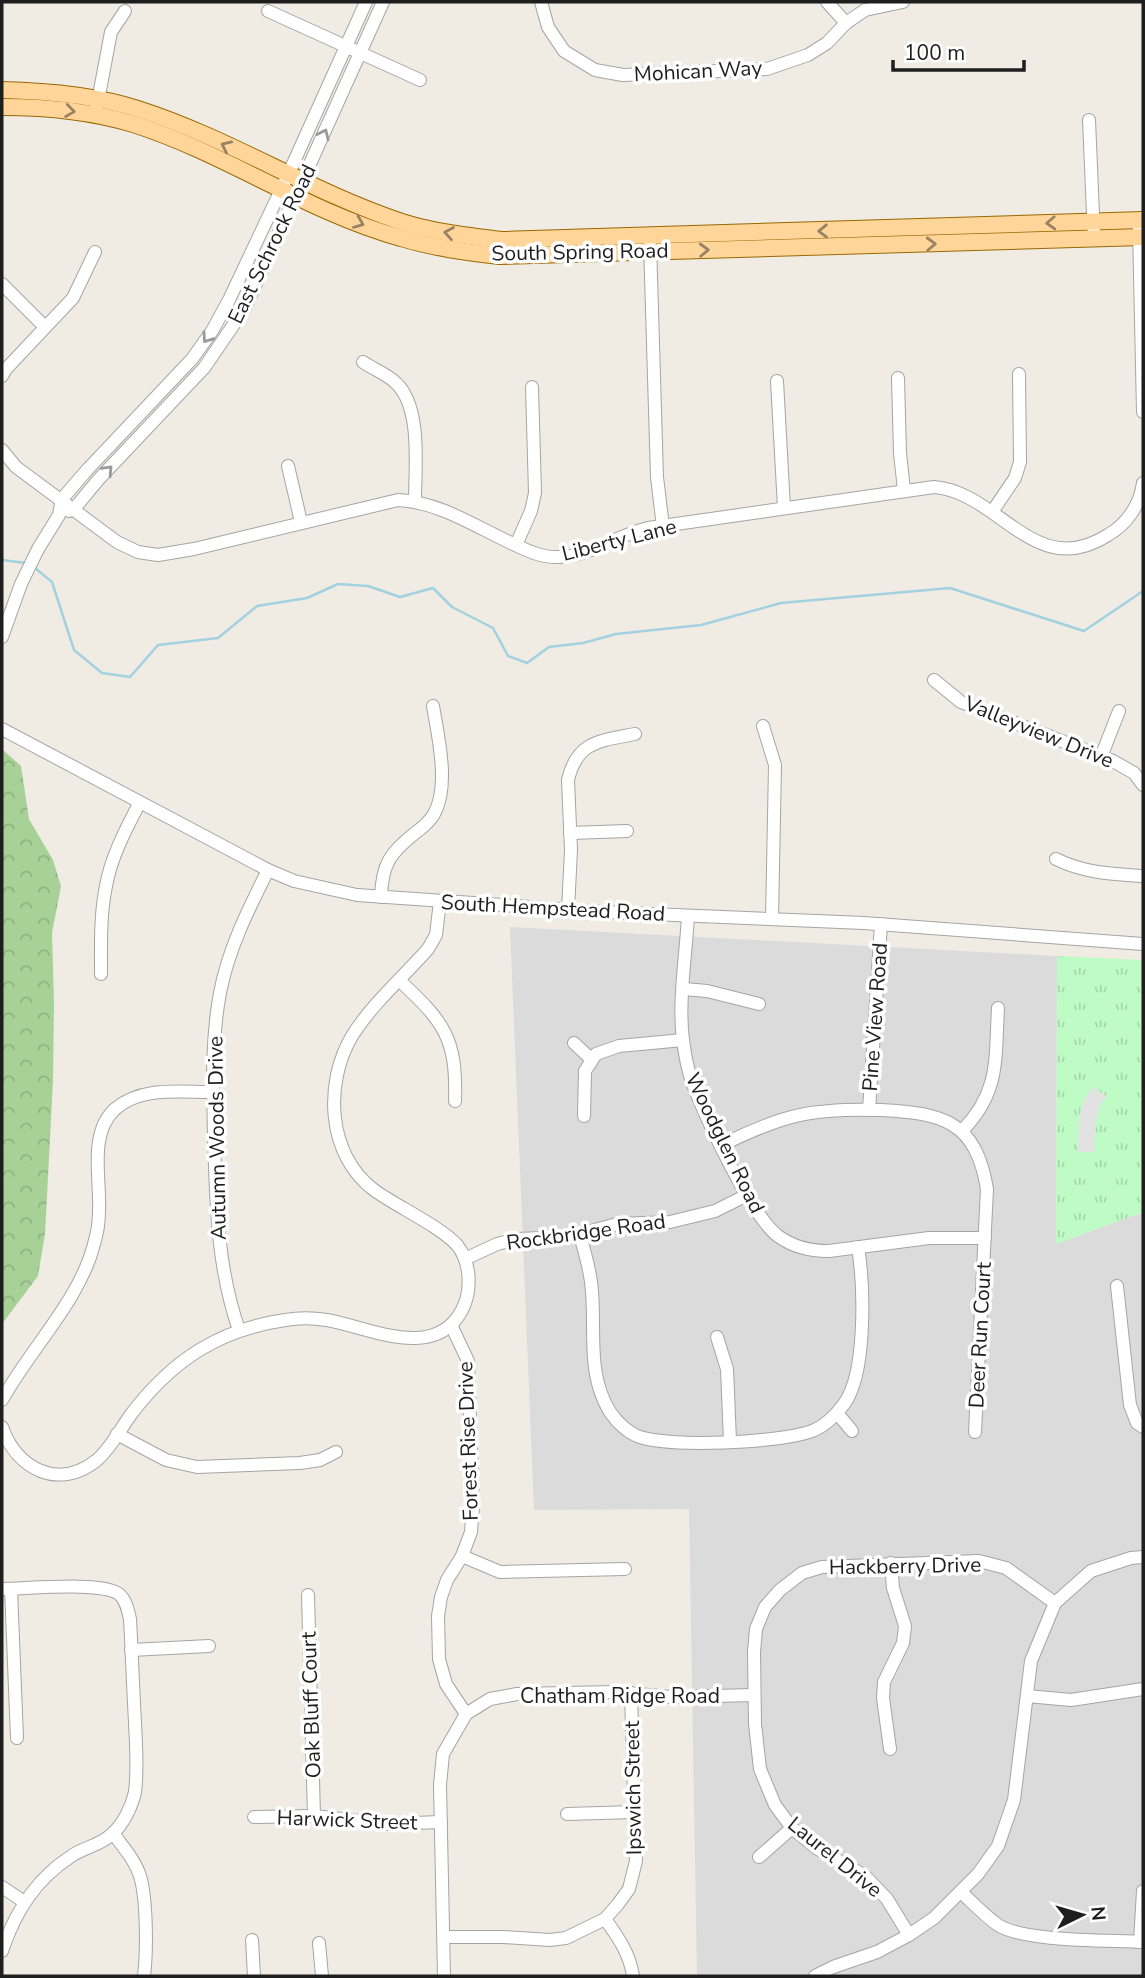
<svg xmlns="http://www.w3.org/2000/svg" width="1145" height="1978" font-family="'Nunito Sans',sans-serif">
<defs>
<pattern id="forest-crowns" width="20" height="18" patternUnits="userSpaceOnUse" patternTransform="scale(1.75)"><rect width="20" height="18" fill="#a7d197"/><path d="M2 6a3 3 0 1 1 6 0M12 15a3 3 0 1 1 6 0" fill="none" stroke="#8fb382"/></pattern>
<pattern id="park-tufts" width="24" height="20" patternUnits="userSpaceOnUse" patternTransform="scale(1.75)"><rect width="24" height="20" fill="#bffbc5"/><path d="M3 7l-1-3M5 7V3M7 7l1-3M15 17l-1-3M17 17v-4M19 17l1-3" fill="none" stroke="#a4d7a9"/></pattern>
</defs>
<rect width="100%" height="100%" fill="#f0ece4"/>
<path fill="#dcdbdb" d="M510 927 1057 956 1056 1244 1143 1212V1976H697L689 1509 534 1510Z"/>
<path fill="url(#forest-crowns)" d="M2 749 21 766 29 819 53 860 61 886 52 933 54 1003 53 1081 45 1234 38 1276 2 1324Z"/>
<path fill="url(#park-tufts)" d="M1057 956 1143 960V1212L1056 1244Z"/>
<path fill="#e2e2e2" d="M1093 1087 1106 1096 1100 1106 1096 1120 1094 1153 1077 1151 1080 1112 1085 1098Z"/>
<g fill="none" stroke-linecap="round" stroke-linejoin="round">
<g stroke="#a3d1df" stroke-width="2.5">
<path d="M2 560 26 563"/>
<path d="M35 568 52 582 74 650 102 673 130 677 158 645 218 638 257 606 307 598 338 584 368 586 400 597 433 588 452 607 493 628 508 656 527 663 549 647 583 643 616 634 701 625 781 603 950 588 1084 631 1143 591"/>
</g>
<defs>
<g id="minor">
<path d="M541 2 548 27 564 51 595 70 623 75 767 69 808 55 827 43 846 23 865 10 903 2"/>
<path d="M827 2 846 23"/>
<path d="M268 11 420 80"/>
<path d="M97 106 111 32 125 11"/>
<path d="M1089 120 1094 237"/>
<path d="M1139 228 1143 412"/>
<path d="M650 243 657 477 663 527"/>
<path d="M2 284 45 327"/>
<path d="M363 362C373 369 387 374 396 383 422 407 415 468 415 501"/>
<path d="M2 376 6 369 73 298 95 252"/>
<path d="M898 378 900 453 904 490"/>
<path d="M777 381 784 508"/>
<path d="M2 450 16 467 117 542 138 552 158 555 194 549 398 500C438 502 473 525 509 542 524 549 539 557 555 557 589 558 616 535 648 528L934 487C999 492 1035 582 1108 535 1127 524 1140 505 1143 483"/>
<path d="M288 466 301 522"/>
<path d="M69 511 74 509 98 480 204 368 245 308 383 2"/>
<path d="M992 512 1015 478 1020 462 1019 374"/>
<path d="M516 545 531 511 535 493 532 387"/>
<path d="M2 637 21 584 38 549 59 515 62 499 87 470 192 359 212 331 229 300 288 175 366 2"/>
<path d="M934 680 961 702 1113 761 1134 773 1143 785"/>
<path d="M763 726 775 765 772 919"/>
<path d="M2 729 268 870 294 881 357 895 604 912 864 923 1143 944"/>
<path d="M1101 757 1119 711"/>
<path d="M570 833 627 831"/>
<path d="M1056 859C1084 873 1112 874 1143 876"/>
<path d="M381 897C382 864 390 853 415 833 422 828 430 821 434 814 450 786 438 736 433 706"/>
<path d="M568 910 571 850 568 780C577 741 600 741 635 734"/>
<path d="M688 916C686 954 678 1003 683 1040 685 1055 688 1073 694 1087 707 1120 752 1217 778 1236 793 1247 811 1251 829 1251L929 1238H985"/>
<path d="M101 974C101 944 100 915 106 886 111 857 126 829 139 804"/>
<path d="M400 981C444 1022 457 1038 455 1101"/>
<path d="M684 989 707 991 759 1004"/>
<path d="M574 1043 591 1059"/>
<path d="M869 1110 881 924"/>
<path d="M584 1116 585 1071 596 1054 619 1046 683 1040"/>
<path d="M962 1131C1000 1092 995 1060 998 1008"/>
<path d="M722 1145C784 1114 813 1108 881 1110 944 1113 976 1122 987 1189L975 1432"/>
<path d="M580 1235C584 1250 589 1266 591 1282 597 1325 585 1372 610 1412 617 1422 626 1431 637 1436 667 1448 781 1443 812 1431 825 1426 836 1415 844 1404 867 1373 864 1285 858 1247"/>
<path d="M465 1259 497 1244 517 1239 569 1237 617 1224 670 1222 715 1211 747 1195"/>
<path d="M1117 1286 1130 1405 1137 1423 1143 1427"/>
<path d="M451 1325 468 1361 473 1507 471 1532 462 1556 447 1580 441 1597 438 1616 439 1659 446 1684 466 1714"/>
<path d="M239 1330C217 1267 216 1203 214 1136 213 1089 211 1041 220 993 228 950 248 910 268 870"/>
<path d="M717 1337 727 1369 730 1441"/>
<path d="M2 1400C30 1349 80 1300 94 1244 97 1234 99 1222 99 1212 101 1180 88 1134 115 1109 141 1086 181 1092 213 1092"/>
<path d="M837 1413 852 1431"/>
<path d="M2 1427C16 1469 59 1491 97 1460 111 1448 121 1428 132 1413 173 1360 218 1330 285 1320 297 1318 314 1318 327 1320 368 1327 435 1362 462 1310 472 1291 471 1262 457 1245 441 1227 396 1206 374 1190 327 1155 324 1083 352 1036 372 1004 403 977 428 949L436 935 440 901"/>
<path d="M117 1434 166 1460 197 1467 300 1463 320 1460 336 1452"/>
<path d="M462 1556 500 1572 625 1569"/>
<path d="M2 1589C26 1589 102 1581 119 1594 126 1600 128 1610 130 1619 132 1654 133 1688 135 1722 136 1745 138 1769 135 1792 132 1806 123 1825 112 1834 100 1846 83 1847 70 1857 35 1880 15 1912 2 1951"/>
<path d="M11 1589 17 1738"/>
<path d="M308 1595 314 1816"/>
<path d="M131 1650 209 1646"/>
<path d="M1027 1696 1071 1700 1143 1689"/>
<path d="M890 1749 883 1698 884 1682 903 1643 905 1626 893 1588 891 1563"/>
<path d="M567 1814 634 1812"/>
<path d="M254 1817 314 1816 387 1824 441 1822"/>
<path d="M113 1833C123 1847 135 1860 140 1876 147 1899 147 1952 144 1976"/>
<path d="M759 1857 792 1828"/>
<path d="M2 1887 23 1901"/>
<path d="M961 1892C973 1903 985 1916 998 1925 1024 1942 1109 1940 1143 1942"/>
<path d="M605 1919C618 1937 630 1954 633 1976"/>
<path d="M909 1935 887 1899 865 1876 818 1849 792 1828 775 1805 760 1769 755 1724 754 1652 756 1629 765 1607 780 1590 802 1573 822 1567 979 1561 1006 1568 1055 1603"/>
<path d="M444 1937H504L550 1940 566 1938 605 1919 618 1904 629 1889 636 1861 631 1693"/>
<path d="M252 1940 254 1976"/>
<path d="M1140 1942 1143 1891"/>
<path d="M319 1943 322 1976"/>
<path d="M444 1976 440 1785 443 1754 466 1714 490 1699 517 1694 616 1692 671 1697 754 1695"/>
<path d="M815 1976 833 1967 877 1952 909 1935 934 1918 978 1874 998 1846 1014 1800 1031 1661 1055 1603 1091 1571 1131 1558 1143 1557"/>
</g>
<g id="major">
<path d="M2 90C48 91 94 95 138 109 229 138 311 192 402 222 434 232 467 236 501 240L1143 220"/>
<path d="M2 107C46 107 90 111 133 124 225 153 307 212 401 238 434 248 466 252 500 256L1143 237"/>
</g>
</defs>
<use href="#minor" stroke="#a5a5a5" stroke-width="14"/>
<use href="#major" stroke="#996800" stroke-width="18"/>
<use href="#minor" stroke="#fff" stroke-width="12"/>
<use href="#major" stroke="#ffd59a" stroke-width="16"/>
</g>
<defs><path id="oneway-chevron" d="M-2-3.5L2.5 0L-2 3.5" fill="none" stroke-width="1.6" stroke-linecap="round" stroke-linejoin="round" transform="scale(1.75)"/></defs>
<g stroke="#9a8362">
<use href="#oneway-chevron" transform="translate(70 111) rotate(8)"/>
<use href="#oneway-chevron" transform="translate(226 146) rotate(-155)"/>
<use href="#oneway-chevron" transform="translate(359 223) rotate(22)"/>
<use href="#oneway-chevron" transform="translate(1051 223) rotate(177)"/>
<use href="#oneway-chevron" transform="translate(823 231) rotate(179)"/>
<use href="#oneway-chevron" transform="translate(449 233) rotate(-170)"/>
<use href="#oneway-chevron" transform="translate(931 244) rotate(-2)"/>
<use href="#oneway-chevron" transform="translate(704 250) rotate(-2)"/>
</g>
<g stroke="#9a9a9a">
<use href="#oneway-chevron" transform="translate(324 134) rotate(-65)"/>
<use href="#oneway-chevron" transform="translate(207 338) rotate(125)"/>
<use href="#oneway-chevron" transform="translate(108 470) rotate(-47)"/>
</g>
<g text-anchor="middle" stroke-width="7" stroke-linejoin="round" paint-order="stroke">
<g font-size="21" fill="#1e1e1e" stroke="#fff">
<text transform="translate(698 71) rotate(-3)" y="7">Mohican Way</text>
<text transform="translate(272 244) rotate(-64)" y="7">East Schrock Road</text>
<text transform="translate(580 252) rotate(-1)" y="7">South Spring Road</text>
<text transform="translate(619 540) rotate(-14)" y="7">Liberty Lane</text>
<text transform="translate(1039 732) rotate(22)" y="7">Valleyview Drive</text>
<text transform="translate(553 908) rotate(3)" y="7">South Hempstead Road</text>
<text transform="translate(875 1017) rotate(-86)" y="7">Pine View Road</text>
<text transform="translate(217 1138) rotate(-91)" y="7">Autumn Woods Drive</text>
<text transform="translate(725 1143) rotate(64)" y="7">Woodglen Road</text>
<text transform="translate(586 1232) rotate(-8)" y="7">Rockbridge Road</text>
<text transform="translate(980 1335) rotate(-87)" y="7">Deer Run Court</text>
<text transform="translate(468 1441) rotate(-92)" y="7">Forest Rise Drive</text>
<text transform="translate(905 1566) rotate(-1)" y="7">Hackberry Drive</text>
<text x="620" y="1703">Chatham Ridge Road</text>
<text transform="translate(311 1705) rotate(-92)" y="7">Oak Bluff Court</text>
<text transform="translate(633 1788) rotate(-91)" y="7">Ipswich Street</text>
<text transform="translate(347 1820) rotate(2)" y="7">Harwick Street</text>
<text transform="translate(835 1857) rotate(39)" y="7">Laurel Drive</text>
</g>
</g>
<rect width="1145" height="1978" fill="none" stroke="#1e1e1e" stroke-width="7"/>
<g transform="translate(1082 1915) rotate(85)" stroke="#ffffff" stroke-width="5" paint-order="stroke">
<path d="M0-5L12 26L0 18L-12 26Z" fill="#1e1e1e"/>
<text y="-10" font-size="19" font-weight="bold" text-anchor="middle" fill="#1e1e1e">N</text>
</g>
<path d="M893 60v10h131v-10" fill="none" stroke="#1e1e1e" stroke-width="3.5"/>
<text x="904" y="60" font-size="21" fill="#1e1e1e" stroke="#ffffff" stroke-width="5" paint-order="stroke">100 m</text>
</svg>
